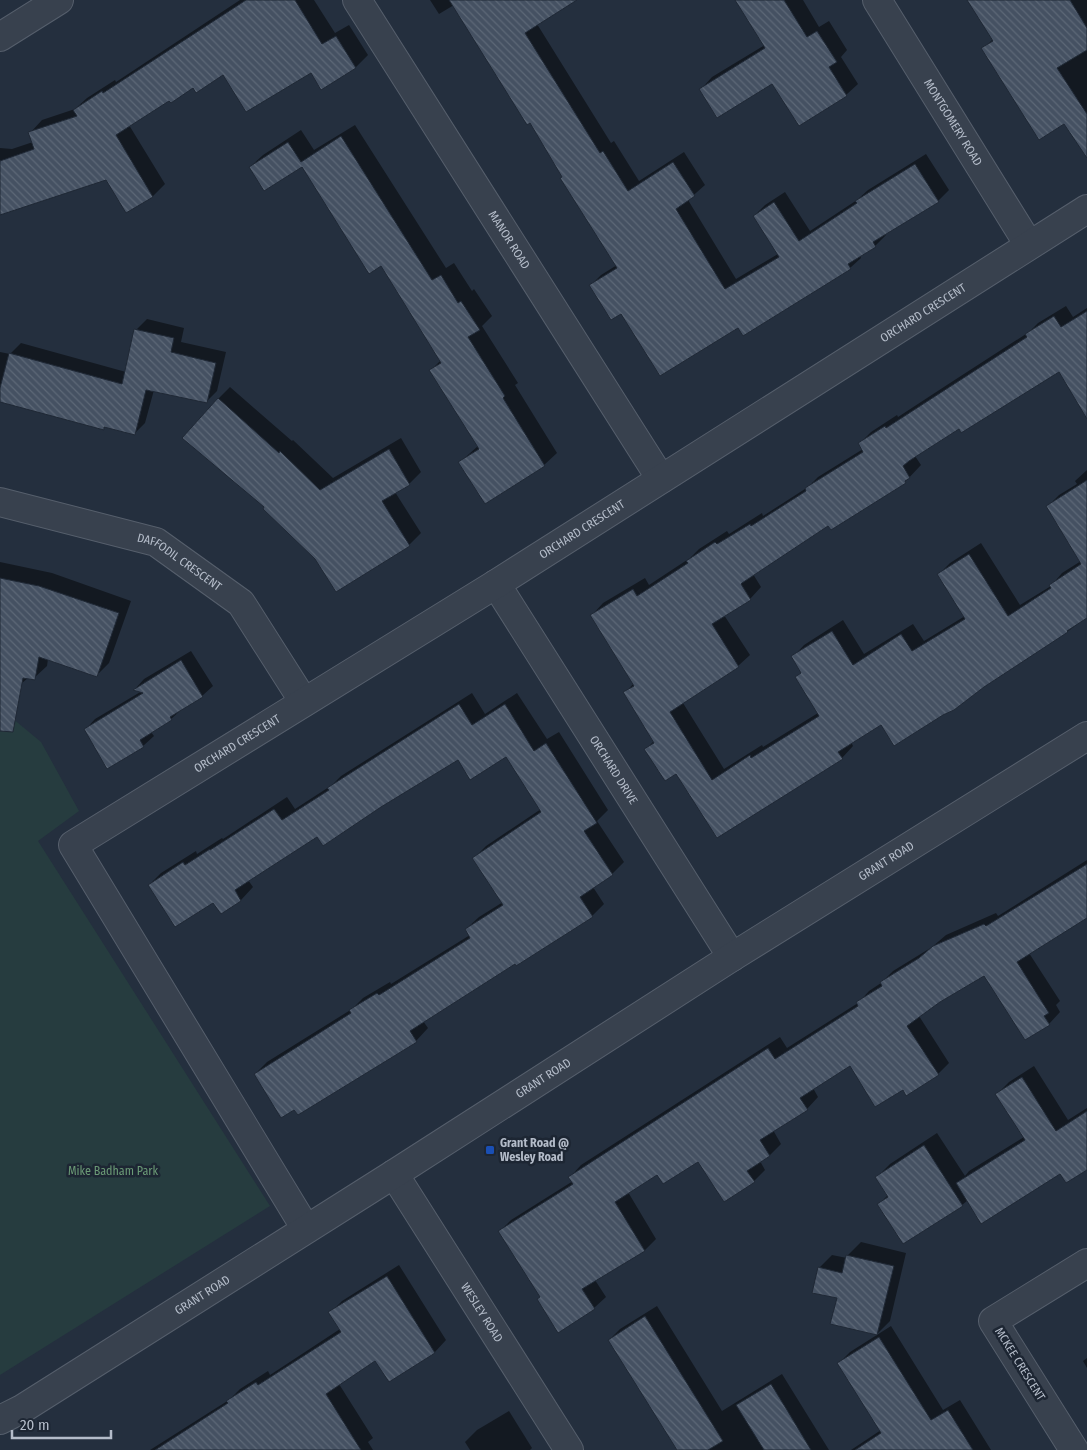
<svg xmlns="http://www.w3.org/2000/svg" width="1087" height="1450" font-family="'Fira Sans Condensed',sans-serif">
<defs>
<pattern id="building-back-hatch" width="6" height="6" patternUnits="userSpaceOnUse" patternTransform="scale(1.25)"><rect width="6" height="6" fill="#455162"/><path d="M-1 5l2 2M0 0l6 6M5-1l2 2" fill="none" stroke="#5d6877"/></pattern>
</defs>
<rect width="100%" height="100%" fill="#242f3e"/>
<path fill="#263c3f" d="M0 711 6 713 41 742 79 811 38 841 270 1206 0 1375Z"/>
<g fill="#0007">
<path d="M240 0H314L335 33 349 25 368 55 356 67 322 88 312 72 224 73 170 99 129 125 165 184 153 196 127 211 106 178 0 214V148L12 149 33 142 30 133 42 120 75 109 87 98 115 80 116 82Z"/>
<path d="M430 0H575L537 24 611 143 614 141 639 181 684 152 705 185 688 200 736 279 778 254 754 216 765 205 785 192 810 231 857 200 868 190 926 154 949 190 938 201 885 234 886 235 875 246 860 255 861 258 850 268 738 326 621 312 590 286 601 275 617 265 531 121 454 5 439 14Z"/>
<path d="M736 0H803L819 27 829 21 847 50 841 57 858 84 846 95 773 82 701 89 712 77 765 45Z"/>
<path d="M968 0H1087V120L1065 122 983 49 993 39Z"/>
<path d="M355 125 446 268 454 263 472 291 474 289 492 316 482 326 518 383 515 385 557 453 544 465 460 462 478 446 431 370 441 360 382 265 302 166 250 167 263 155 301 130 314 150Z"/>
<path d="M1066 306 1073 317 1087 308V416L1059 370 959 427 915 456 921 465 905 482 828 524 753 574 761 587 750 599 724 615 750 655 738 666 683 703 724 769 762 745 763 747 818 713 796 678 802 672 793 657 804 645 843 620 864 654 913 624 924 641 965 616 939 574 950 563 981 543 1020 605 1051 586 1062 573 1081 561 1048 506 1059 495 1077 484 1075 481 1087 470V617L1067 632 881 723 851 742 853 746 842 758 718 837 676 772 646 749 654 741 625 693 634 683 592 615 603 603 645 578 649 585 690 558 699 549 727 531 729 534 762 513 763 516 808 487 818 477 863 449 860 443 871 432 897 415 898 417 950 383 1029 332 1038 323Z"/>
<path d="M147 319 184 328 181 342 226 352 217 391 206 402 154 390 145 423 134 434 106 426 103 429 0 401V352L10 354 21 343 126 372 136 330Z"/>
<path d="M230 387 292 441 293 440 333 478 401 438 421 472 409 484 395 492 421 533 409 545 316 558 266 507 218 399Z"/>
<path d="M0 562 52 573 131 601 109 663 96 676 48 659 47 666 34 678 29 677 21 684 0 680Z"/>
<path d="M191 651 213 686 202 696 181 710 171 719 151 732 154 736 143 746 85 730 95 719 142 691 135 689 144 679Z"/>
<path d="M472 693 485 714 517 693 547 739 559 732 608 810 597 821 624 862 612 874 593 887 604 904 592 916 517 964 516 962 423 1021 428 1028 416 1041 255 1074 267 1062 352 1009 363 998 390 982 391 984 470 935 466 929 479 917 503 902 474 858 486 846 541 809 507 755 458 759 317 835 248 880 253 887 241 900 221 912 214 901 149 885 161 873 196 851 197 854 222 838 223 839 287 797 295 809 332 785 341 776Z"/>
<path d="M1087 860V917L1029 953 1060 1001 1056 1005 1060 1012 1049 1024 985 974 939 1001 919 1016 949 1063 938 1074 903 1088 850 1065 813 1088 818 1097 807 1109 773 1130 781 1144 770 1155 760 1161 765 1170 754 1181 699 1160 658 1173 628 1192 656 1239 645 1250 595 1280 606 1297 594 1308 541 1297 500 1231 511 1220 573 1181 570 1177 581 1165 780 1037 787 1048 858 1003 869 991 881 983 893 971 932 947 946 935 996 913 998 916Z"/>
<path d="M1034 1066 1068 1120 1087 1108V1169L1061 1172 968 1200 962 1205 879 1204 888 1195 877 1177 890 1164 937 1133 965 1176 969 1171 1024 1137 997 1094 1009 1082Z"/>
<path d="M861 1242 906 1253 890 1321 877 1334 819 1268 832 1255 847 1258 848 1255Z"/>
<path d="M399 1265 446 1340 435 1352 389 1380 376 1359 339 1384 373 1438 368 1442 373 1450H150L213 1410 229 1400 240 1389 268 1371 270 1375 340 1329 330 1313 342 1301Z"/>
<path d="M657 1306 722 1411 782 1374 829 1450H678L609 1340 620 1329Z"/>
<path d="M891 1326 943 1410 960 1400 991 1450H851L881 1430 839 1363 850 1352Z"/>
<path d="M1087 1358V1368L1083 1361Z"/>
<path d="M509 1411 532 1448 530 1450H470L465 1442 477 1430Z"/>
</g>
<g fill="url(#building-back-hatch)" stroke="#1f2835">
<path d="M246 0H295L322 44 336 36 356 68 321 90 311 73 246 112 223 75 196 93 193 88 171 103 169 101 116 135 153 197 126 213 106 180 0 215V161L34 149 28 132 77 116 73 110 102 91 103 93Z"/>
<path d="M449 0H577L525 33 600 153 603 151 628 191 673 162 695 196 676 209 725 289 779 257 753 216 774 202 799 241 857 203 855 201 915 164 939 202 873 242 876 247 848 264 851 269 743 336 738 328 660 376 621 314 611 320 589 285 617 268 560 178 562 177 530 123 527 125Z"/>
<path d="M735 0H784L807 37 817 31 837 62 829 67 847 96 799 126 772 84 717 118 699 89 765 48Z"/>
<path d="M967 0H1070L1087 28V50L1057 68 1087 114V158L1064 124 1039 140 981 48 993 41Z"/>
<path d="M341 136 432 280 441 275 458 303 461 301 480 330 468 337 505 396 503 398 545 466 485 504 458 462 479 449 429 370 441 363 381 266 369 274 302 167 264 191 249 167 288 142 301 162Z"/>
<path d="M1087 311V419L1059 372 961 433 959 429 909 461 903 466 910 478 905 481 906 483 831 530 828 526 742 583 741 584 751 600 712 624 739 667 670 712 712 780 750 755 751 758 819 716 795 677 801 673 791 656 832 631 853 665 901 634 912 651 965 619 937 574 969 554 1008 616 1051 588 1049 585 1081 564 1046 506 1087 480V618L1067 631 1068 632 984 687 954 710 943 715 894 746 881 725 838 752 843 759 717 838 676 774 665 781 644 749 654 743 623 692 634 686 590 615 633 589 637 596 688 563 686 561 715 542 717 544 750 524 751 526 806 491 805 488 863 452 858 443 885 426 886 428 937 395 1027 337 1025 334 1054 316 1061 327Z"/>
<path d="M134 329 174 338 171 352 216 363 207 403 146 390 135 435 104 427V430L0 402V388L9 353 122 384Z"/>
<path d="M218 398 279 453 280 451 320 490 389 449 410 485 382 501 410 546 336 592 315 559 263 509 264 507 182 438Z"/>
<path d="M0 578 39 586 119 613 97 677 39 657 35 680 23 678 13 732 0 731Z"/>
<path d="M181 660 203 697 170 717 172 720 140 740 144 747 107 769 84 729 143 693 133 690Z"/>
<path d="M459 704 472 725 505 704 534 751 546 743 597 823 584 831 613 875 580 897 593 917 516 966 515 964 410 1031 417 1042 298 1115 294 1110 281 1118 254 1074 351 1013 349 1010 377 993 379 995 470 938 465 929 503 905 472 858 541 812 506 757 470 780 458 760 381 807 323 846 317 837 235 890 241 901 221 914 213 903 175 927 148 885 183 862 185 865 210 849V850L274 809 282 820 329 790 327 788Z"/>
<path d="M1087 864V918L1017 962 1049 1013 1044 1016 1050 1025 1025 1040 984 976 940 1002 907 1026 939 1075 906 1096 903 1090 875 1107 850 1066 800 1098 808 1110 760 1140 770 1156 747 1171 755 1182 724 1202 698 1162 663 1184 657 1175 615 1202 645 1251 582 1289 595 1309 558 1333 537 1299 540 1297 498 1231 573 1184 568 1177 768 1048 775 1059 858 1006 856 1002 882 986 880 982 919 958 933 946 984 924 986 926Z"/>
<path d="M1022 1077 1056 1131 1087 1111V1170L1066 1183 1060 1174 981 1224 956 1183 1025 1140 995 1094Z"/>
<path d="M924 1145 963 1206 903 1244 877 1204 888 1197 875 1177Z"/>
<path d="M846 1255 894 1266 877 1335 830 1324 837 1298 812 1293 818 1267 842 1273Z"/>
<path d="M387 1276 435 1353 389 1382 375 1361 326 1394 361 1450H155L228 1403 226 1401 256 1382 258 1385 341 1332 328 1312Z"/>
<path d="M645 1316 723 1441 708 1450H677L608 1340Z"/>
<path d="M879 1337 931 1420 948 1410 973 1450H855L881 1433 837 1363Z"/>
<path d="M771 1384 787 1410 811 1450H764L736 1405Z"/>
</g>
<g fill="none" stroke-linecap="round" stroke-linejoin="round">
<defs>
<g id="minor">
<path id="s1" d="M357 0 661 479"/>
<path id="s2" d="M877 0 1029 245"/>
<path d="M0 37 59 0"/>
<path id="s3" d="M0 502 156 542 241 603 304 702"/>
<path id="s4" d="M496 584 732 957"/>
<path id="s5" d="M394 1174 569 1450"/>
<path id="s6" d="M306 1229 73 845 496 584 1087 209"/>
<path id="s7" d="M0 1420 22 1409 394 1174 732 957 1087 736"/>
<path d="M1074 1450 993 1321 1087 1263"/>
</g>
</defs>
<use href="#minor" stroke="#565f6c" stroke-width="30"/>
<use href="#minor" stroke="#38414e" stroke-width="28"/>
</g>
<rect fill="#1a4fb4" stroke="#1d2633" stroke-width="2" x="485" y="1145" width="10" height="10" rx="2.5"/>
<g text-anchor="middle" stroke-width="5" stroke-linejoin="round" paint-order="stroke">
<g font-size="12" fill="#b4bcc9" stroke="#1d2633">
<text dy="4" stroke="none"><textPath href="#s2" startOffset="144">MONTGOMERY ROAD</textPath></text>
<text dy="4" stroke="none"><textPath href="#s1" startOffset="284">MANOR ROAD</textPath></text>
<text dy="4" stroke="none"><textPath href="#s6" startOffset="1452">ORCHARD CRESCENT</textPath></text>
<text dy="4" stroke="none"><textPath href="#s6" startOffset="1048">ORCHARD CRESCENT</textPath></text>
<text dy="4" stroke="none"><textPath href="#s3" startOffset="191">DAFFODIL CRESCENT</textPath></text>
<text dy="4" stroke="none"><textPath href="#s6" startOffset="642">ORCHARD CRESCENT</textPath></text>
<text dy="4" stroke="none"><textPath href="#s4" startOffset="220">ORCHARD DRIVE</textPath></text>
<text dy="4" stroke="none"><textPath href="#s7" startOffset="1048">GRANT ROAD</textPath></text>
<text dy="4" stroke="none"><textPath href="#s7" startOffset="642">GRANT ROAD</textPath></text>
<text dy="4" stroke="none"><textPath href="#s7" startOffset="238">GRANT ROAD</textPath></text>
<text dy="4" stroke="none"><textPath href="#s5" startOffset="164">WESLEY ROAD</textPath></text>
<text transform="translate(1020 1364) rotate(58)" y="4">MCKEE CRESCENT</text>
</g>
<g font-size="12" font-weight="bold" fill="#b4bcc9" stroke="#1d2633" text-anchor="start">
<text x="500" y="1147">Grant Road @<tspan x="500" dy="14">Wesley Road</tspan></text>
</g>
<g font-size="12" fill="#6b9a76" stroke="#1d2633">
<text x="113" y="1175">Mike Badham Park</text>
</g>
</g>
<path d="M12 1430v8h99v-8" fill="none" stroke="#b4bcc9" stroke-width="2.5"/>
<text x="20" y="1430" font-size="15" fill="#b4bcc9" stroke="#1d2633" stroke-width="4" paint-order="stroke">20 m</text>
</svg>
